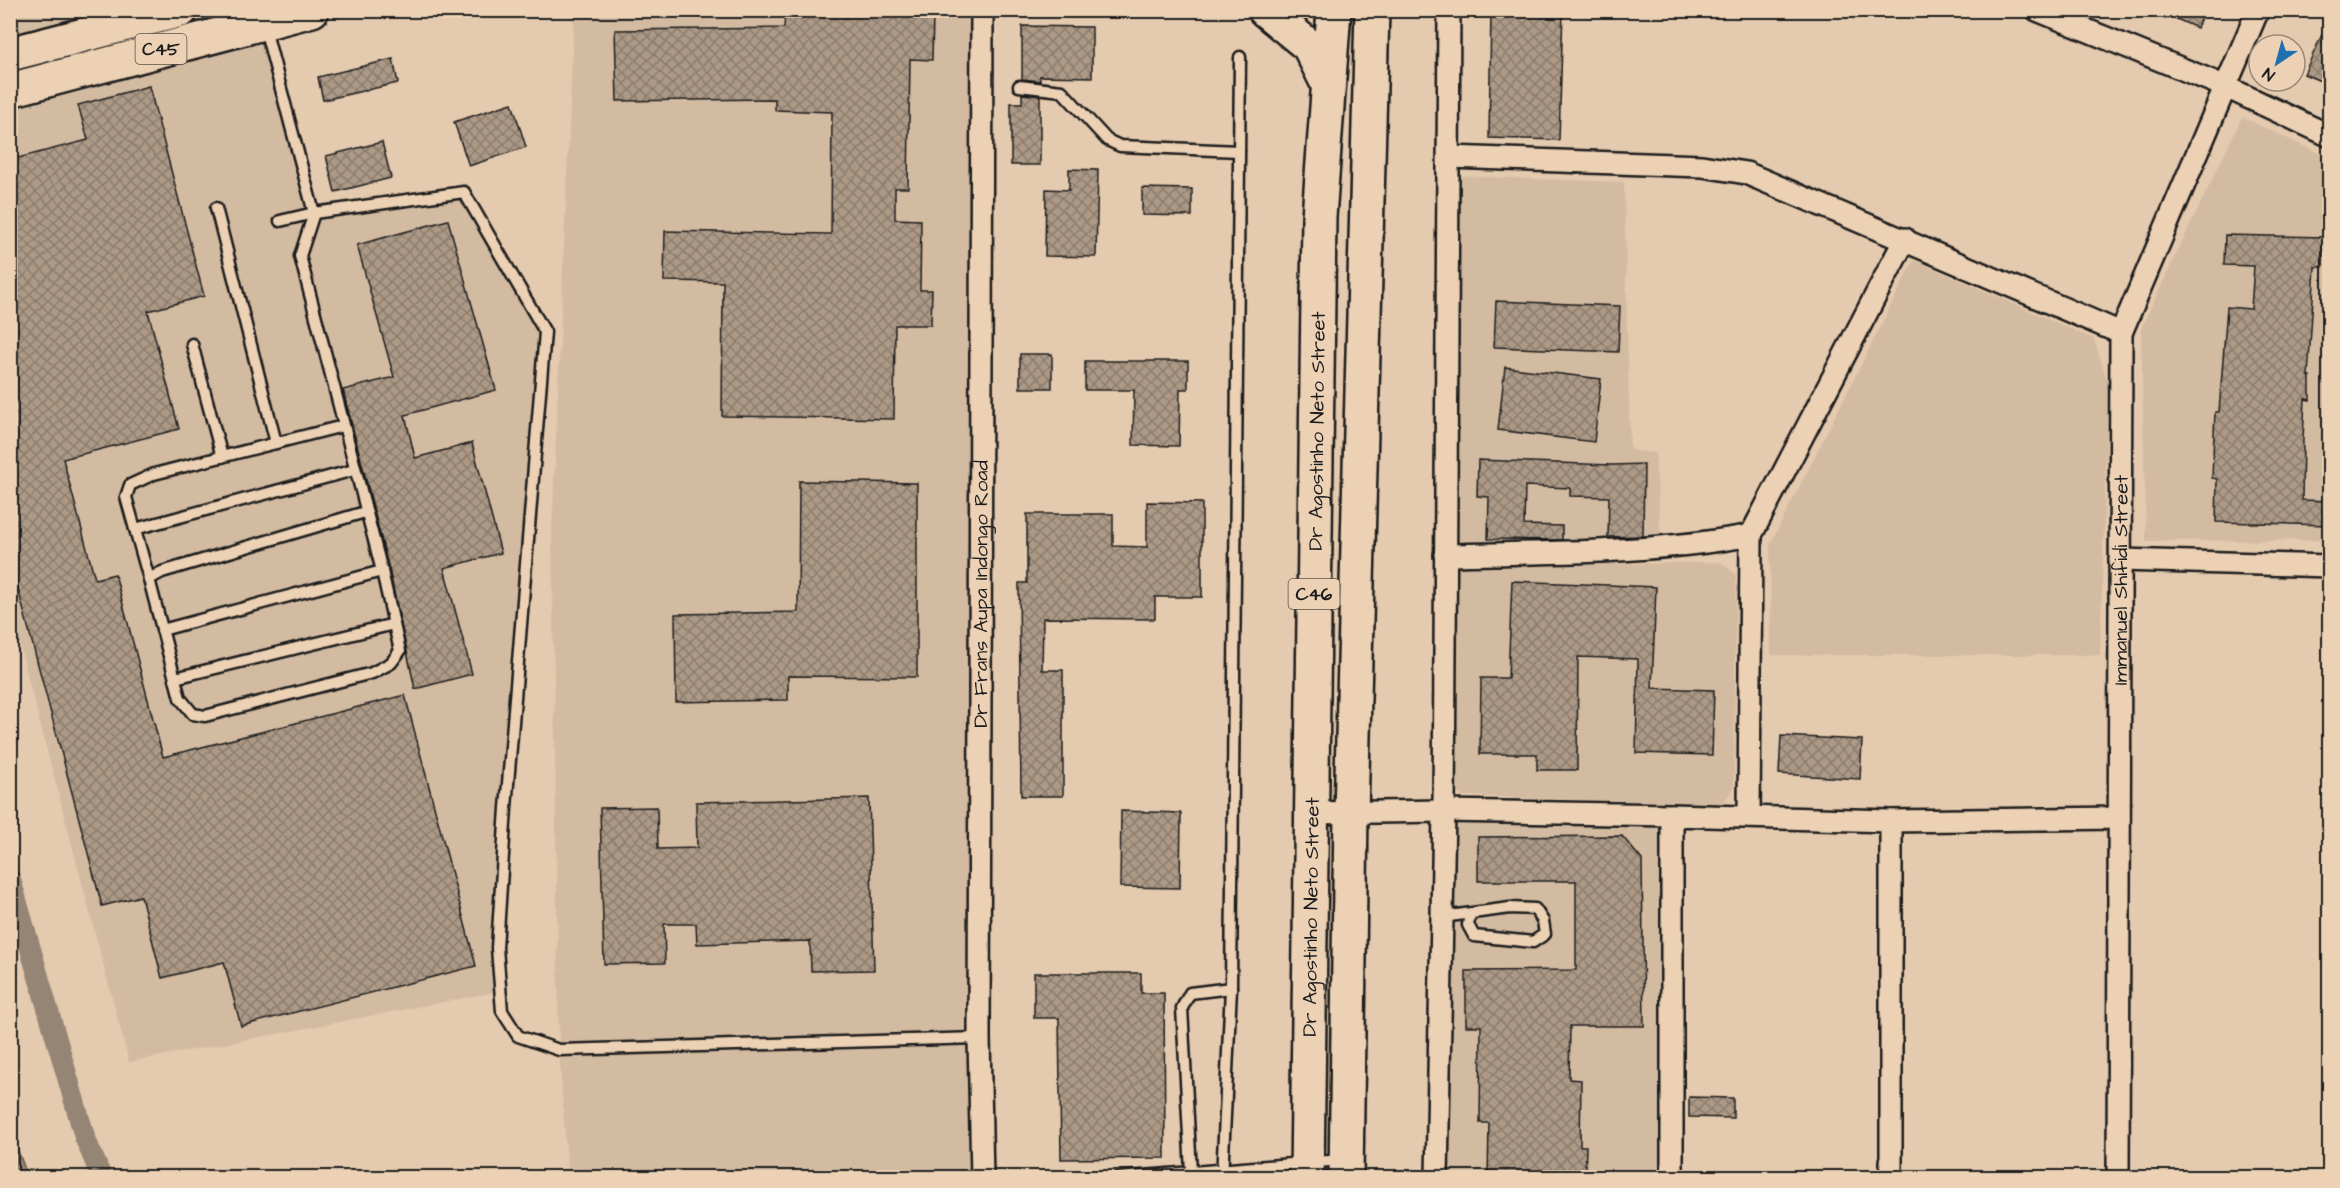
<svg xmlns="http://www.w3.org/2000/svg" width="2340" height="1188" font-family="'Architects Daughter',sans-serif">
<defs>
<pattern id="water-ripples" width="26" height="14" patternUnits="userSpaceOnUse" patternTransform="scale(1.5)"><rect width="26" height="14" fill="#958574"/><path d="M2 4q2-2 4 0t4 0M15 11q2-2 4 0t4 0" fill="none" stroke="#796c5e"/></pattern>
<pattern id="building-cross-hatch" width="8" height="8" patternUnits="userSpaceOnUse" patternTransform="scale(1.5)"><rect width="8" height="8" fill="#ac9986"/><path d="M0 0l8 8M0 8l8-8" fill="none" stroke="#8b7c6d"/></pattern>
</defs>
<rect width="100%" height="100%" fill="#e4caae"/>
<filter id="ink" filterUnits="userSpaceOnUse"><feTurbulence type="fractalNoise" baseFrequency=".0167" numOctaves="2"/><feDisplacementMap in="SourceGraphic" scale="12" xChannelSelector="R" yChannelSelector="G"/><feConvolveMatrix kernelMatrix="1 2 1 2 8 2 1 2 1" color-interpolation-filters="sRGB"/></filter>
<g filter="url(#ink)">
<g fill="#d3bba2">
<path d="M11 11H312L11 90Z"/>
<path d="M574 11H982V1177H568L559 1050 552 531Z"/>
<path d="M268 38 314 213 464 192 545 332 497 948 501 991 129 1062 11 613 10 102Z"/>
<path d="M2242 117 2329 158V540L2146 541 2141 328Z"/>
<path d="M1458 176 1624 182 1630 450 1655 453 1661 538 1459 543Z"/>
<path d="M1914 260 2094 339 2108 384 2100 655H1771L1770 545Z"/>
<path d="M1721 562 1736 575 1734 788 1722 804 1463 796 1452 790 1455 567Z"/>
<path d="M1452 821 1663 825 1659 1177 1448 1178Z"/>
</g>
<path fill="url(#water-ripples)" stroke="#655b51" stroke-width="1.5" d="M10 1130 28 1177H11Z"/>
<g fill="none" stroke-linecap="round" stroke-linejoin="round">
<path stroke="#958574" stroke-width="21" d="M10 878 85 1138 102 1178"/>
</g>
<g fill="url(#building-cross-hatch)" stroke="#1c1c1c" stroke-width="1.5">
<path d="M1491 10H1563L1559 140 1489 138Z"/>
<path d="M2156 10H2204L2197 28Z"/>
<path d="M785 14 933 16 932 60 910 59 908 188H895V219L921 220 920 290H932L931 325H895L894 419 722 416 723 282 664 281 665 231 831 234 832 112 775 110V99L617 101 615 30 784 28Z"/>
<path d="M2330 17V85L2304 74Z"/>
<path d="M1022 26 1092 27V77L1040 76V81L1022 79Z"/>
<path d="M393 59 398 83 323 100 318 77Z"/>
<path d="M149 86 204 296 148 311 179 429 63 459 95 579 115 574 163 757 405 695 476 966 241 1026 224 962 162 978 141 896 102 906 10 559V160L88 140 78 105Z"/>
<path d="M1022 94 1040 96V165H1011V103H1022Z"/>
<path d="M512 103 526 147 469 166 454 122Z"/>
<path d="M382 142 391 178 335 192 326 156Z"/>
<path d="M1069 169 1098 170 1096 257 1045 256 1046 189 1069 190Z"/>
<path d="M1142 188 1192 189V216L1142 215Z"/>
<path d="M448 220 496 390 405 415 415 458 472 443 501 553 444 568 472 674 415 689 389 569 343 390 394 377 357 245Z"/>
<path d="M2225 235 2324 237 2323 267H2315L2308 376H2310V400L2305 399 2303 439 2302 500 2330 501V525L2216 522 2217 479 2212 478 2215 412H2219L2227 307 2251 309 2254 266 2224 265Z"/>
<path d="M1496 301 1620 306 1618 352 1494 347Z"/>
<rect x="1020" y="354" width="32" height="34"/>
<path d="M1085 361H1188V389H1180L1179 446 1133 445 1134 390H1085Z"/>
<path d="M1505 367 1601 379 1594 442 1498 430Z"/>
<path d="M1478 460 1612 465 1644 464 1643 536 1608 537 1609 497 1570 496V488L1525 486 1524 525 1562 526V540L1488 539 1489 497 1477 496Z"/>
<path d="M799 481 917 483V677L788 676V700L676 702 675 614 798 612Z"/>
<path d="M1147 502 1202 503V597H1155V619L1043 618 1042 670H1063V796H1021L1019 583H1027V514H1113V546L1147 547Z"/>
<path d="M1512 581 1656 587 1652 688 1714 690 1712 755 1636 753 1638 659 1578 657 1577 770H1537V754H1480L1481 678H1508Z"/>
<path d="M1781 736 1862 740 1860 779 1779 774Z"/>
<path d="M869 798 874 970 811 971 810 941 697 944 696 924H664L665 963 604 964 600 808 657 807 658 849 697 848 696 802Z"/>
<path d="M1121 811 1181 813 1180 888 1120 887Z"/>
<path d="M1622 836 1642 860 1644 1026H1570L1569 1079 1581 1080 1580 1146H1586L1585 1178H1488L1489 1123H1480L1481 1026H1466V971L1576 970V881H1478V837Z"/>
<path d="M1034 973H1141V993H1164L1165 1158 1061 1159 1059 1018H1034Z"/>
<path d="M1689 1097 1733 1098V1118L1689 1117Z"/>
</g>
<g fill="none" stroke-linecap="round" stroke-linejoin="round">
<defs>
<g id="lane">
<path d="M264 25 314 213 464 192 545 332 506 808 497 948 502 1011 518 1036 559 1050 979 1038"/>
<path d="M1019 86 1062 91 1107 140 1120 146 1239 151"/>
<path d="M216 208 276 443"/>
<path d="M280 221 314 213"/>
<path d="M192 344 222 457"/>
<path d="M343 426 154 474 130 485 126 497 149 579 162 572 365 512"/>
<path d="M135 529 354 470"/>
<path d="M149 579 180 698 193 714 205 716 372 673 391 663 400 651 382 571 300 256 314 213"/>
<path d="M162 630 382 571"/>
<path d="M175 678 394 624"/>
<path d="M1442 917 1510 908 1535 909 1543 921 1545 934 1533 942 1474 936 1468 925 1470 915"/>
<path d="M1191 1172 1182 1008 1190 993 1231 988"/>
<path d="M1118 1178 1342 1160"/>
<path d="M1222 1178 1231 988 1240 57"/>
</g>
<g id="street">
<path d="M2037 10 2224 86 2330 136"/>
<path d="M1449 157 1702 166 1746 173 2121 333"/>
<path d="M1445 555C1547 552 1650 554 1751 535L1905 239"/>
<path d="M2120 560 2330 566"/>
<path d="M1311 813 1444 811 1672 815"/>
<path d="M1749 817 1751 535"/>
<path id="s1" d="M982 1178 979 1038 982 10"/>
<path d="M1437 1178 1444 811 1449 10"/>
<path d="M1672 1178V815L1891 821 2119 818"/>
<path d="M1891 1178V821"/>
<path id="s2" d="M2118 1178 2121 333 2258 10"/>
</g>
<g id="primary">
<path d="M1265 10 1309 46 1328 84"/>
<path d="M10 54 181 10"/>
<path d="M10 90 312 10"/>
<path id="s3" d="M1307 1178 1319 217 1334 10"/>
<path d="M1346 1178 1351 813 1372 10"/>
</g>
</defs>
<use href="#lane" stroke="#1c1c1c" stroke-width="15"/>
<use href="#street" stroke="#1c1c1c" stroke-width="26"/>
<use href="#primary" stroke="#1c1c1c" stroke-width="38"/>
<use href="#lane" stroke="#ecd1b4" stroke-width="10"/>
<use href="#street" stroke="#ecd1b4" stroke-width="21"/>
<use href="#primary" stroke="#ecd1b4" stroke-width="33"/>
</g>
</g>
<g text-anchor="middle" stroke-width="4.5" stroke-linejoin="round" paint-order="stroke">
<g fill="#ecd1b4" stroke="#5a524a" stroke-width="1.5">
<rect x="135.5" y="34" width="51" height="30" rx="4.5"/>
<rect x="1288.5" y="579" width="51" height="30" rx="4.5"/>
</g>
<g font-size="18" font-weight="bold" fill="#1c1c1c">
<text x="161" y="55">C45</text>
<text x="1314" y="600">C46</text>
</g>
<g font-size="20" fill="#1c1c1c" stroke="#ecd1b4">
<text dy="7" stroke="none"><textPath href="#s3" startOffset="747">Dr Agostinho Neto Street</textPath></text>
<text dy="7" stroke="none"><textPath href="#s2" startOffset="598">Immanuel Shifidi Street</textPath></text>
<text dy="7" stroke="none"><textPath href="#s1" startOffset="584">Dr Frans Aupa Indongo Road</textPath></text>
<text dy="7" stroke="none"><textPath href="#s3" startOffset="261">Dr Agostinho Neto Street</textPath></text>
</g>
</g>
<rect width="2340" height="1188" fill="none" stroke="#ecd1b4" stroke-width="36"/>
<rect x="18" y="18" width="2304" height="1152" fill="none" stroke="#1c1c1c" stroke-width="2" filter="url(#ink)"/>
<g transform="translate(2277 63) rotate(216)"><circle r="28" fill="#ecd1b4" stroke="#998977" stroke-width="1.5"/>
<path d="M0-4.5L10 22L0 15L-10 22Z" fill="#1f6fb2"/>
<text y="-9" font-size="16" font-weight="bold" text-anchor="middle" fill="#1c1c1c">N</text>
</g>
</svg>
